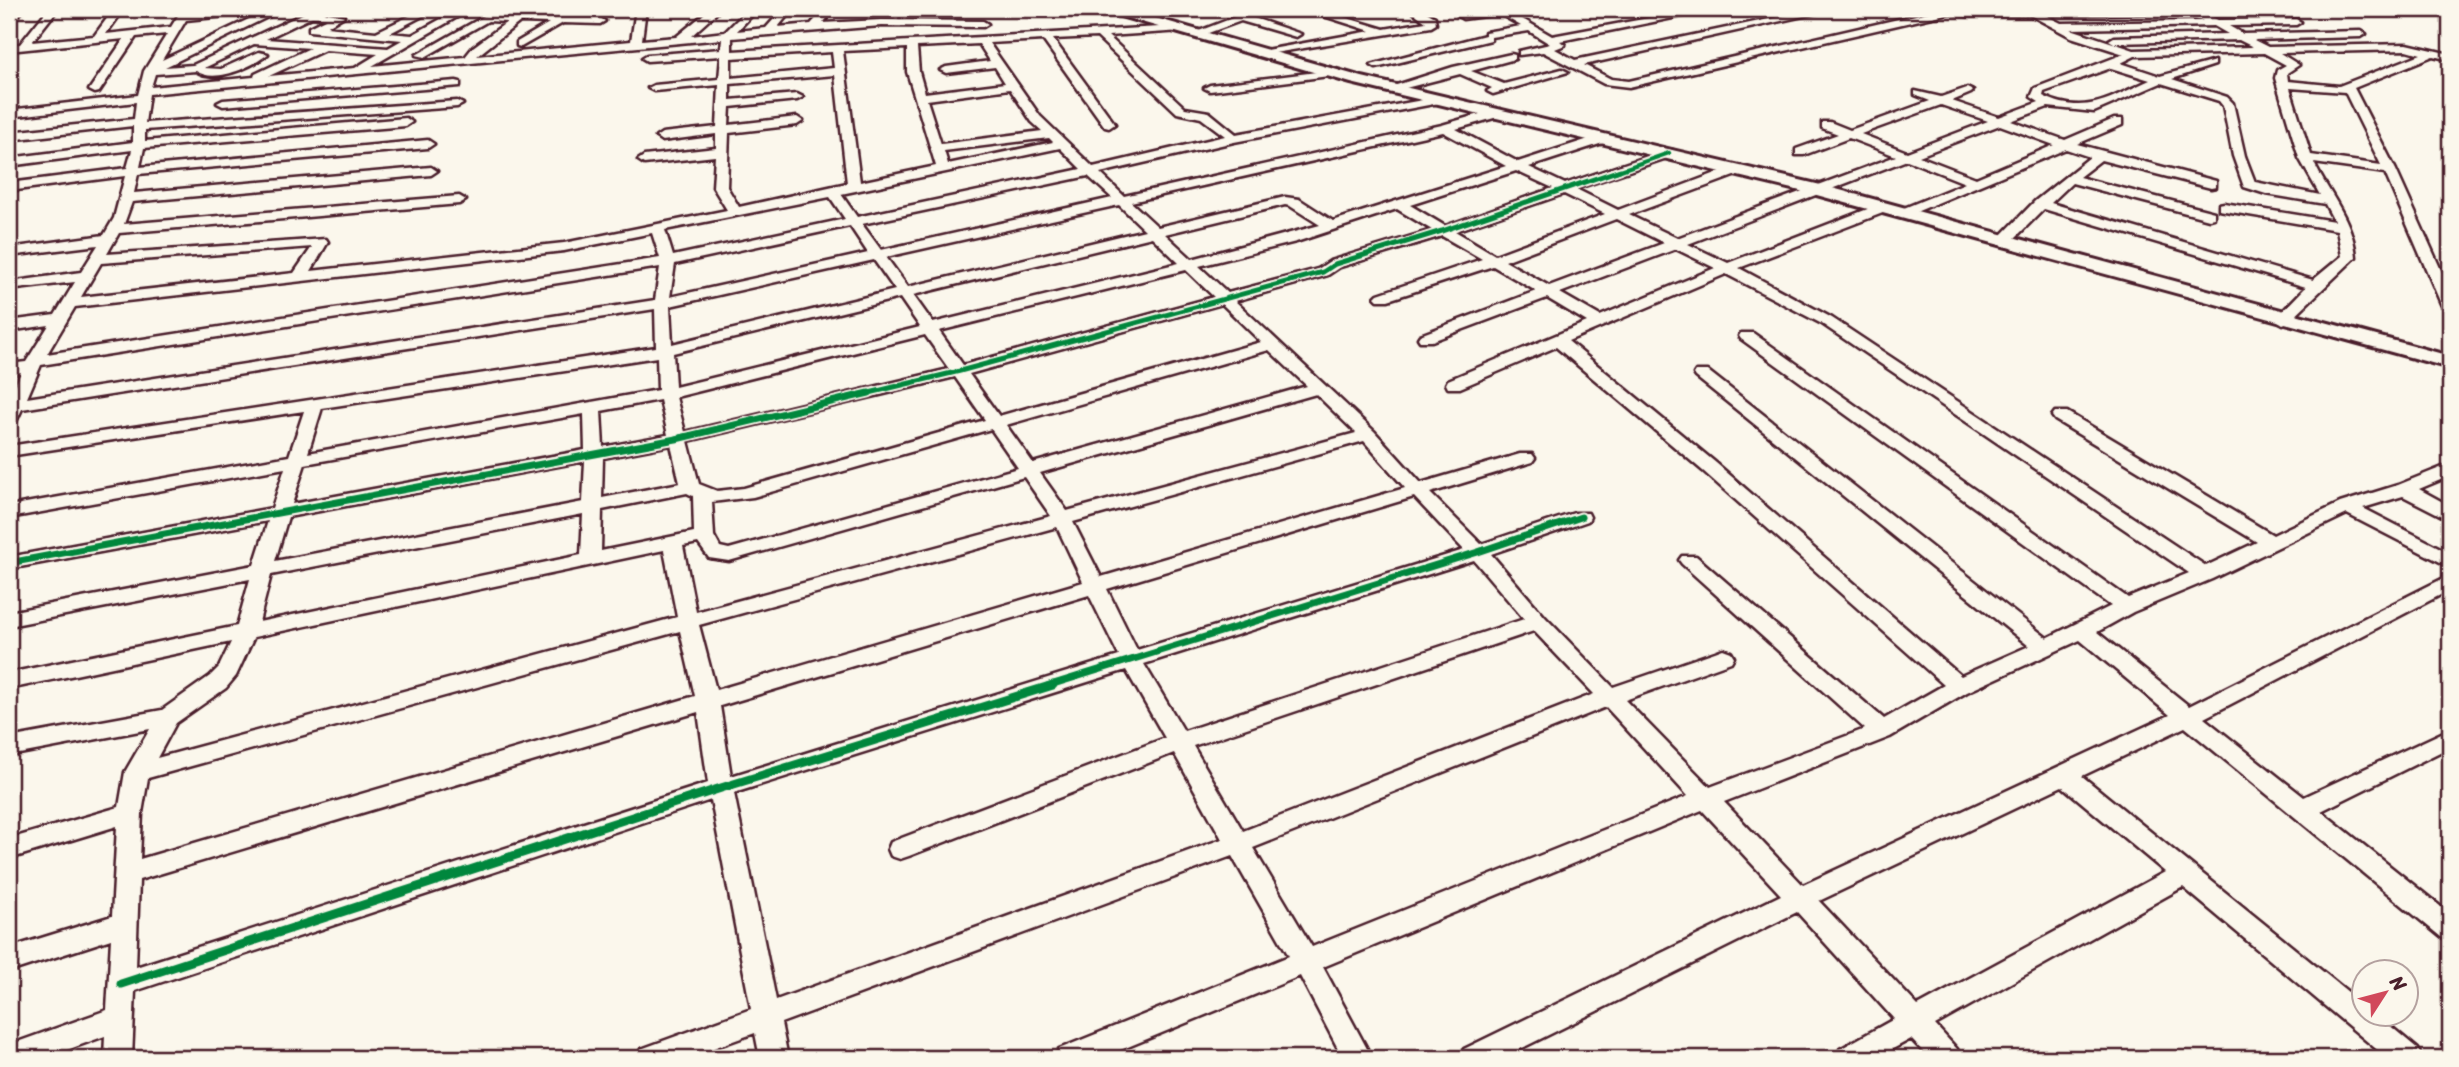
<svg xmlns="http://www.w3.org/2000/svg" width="2459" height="1067" font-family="Sriracha,sans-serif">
<rect width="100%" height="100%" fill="#fbf7ec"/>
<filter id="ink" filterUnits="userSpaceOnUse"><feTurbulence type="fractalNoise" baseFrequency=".0143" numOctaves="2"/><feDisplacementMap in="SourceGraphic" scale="14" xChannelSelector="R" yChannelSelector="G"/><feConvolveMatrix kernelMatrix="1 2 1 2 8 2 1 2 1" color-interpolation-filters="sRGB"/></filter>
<g filter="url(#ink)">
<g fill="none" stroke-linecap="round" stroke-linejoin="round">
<defs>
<g id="minor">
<path d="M15 9H25L9 24V15Z"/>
<path d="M48 9H58L32 42 94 36 114 9H124L106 34 171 27 182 9H192L189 13 238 9H284L165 67 193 65 313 9H326L323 12 344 16 326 27 376 32 424 9H436L390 33 412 35 459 9H471L372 66 465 57 473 47 507 22 488 21 425 57 416 55 495 10 500 13 498 15 600 18 605 21 600 24 563 23 521 47 517 46V42L549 23 520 22 477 56 631 41 636 9H646L642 40 676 37 710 9H721L691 36 725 32 748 9H758L737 31 766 28 783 9H793L778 27 811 24 825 9H835L823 23 881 20 983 21 988 24 983 27 881 26 732 38V51L1178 26 1183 29 1182 31 1108 36 1185 108 1209 112 1236 134 1439 97 1445 100 1439 103 1234 142 1100 173 1124 196 1442 125 1497 109 1503 113 1501 116 1456 129 1518 162 1601 135H1609V141L1529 167 1565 184 1665 150H1673V156L1576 189 1618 210 1732 167H1742V173L1629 215 1677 238 1896 156 1849 138 1804 155H1796V149L1838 134 1822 128V122H1830L1850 130 1930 101 1915 95V91L1941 97 1967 88 1973 91 1971 93 1952 101 1999 117 2039 102 2031 97 2035 88 2124 54 2071 37 2030 15 1968 16 1950 13 1629 87 1604 84 1543 52 1519 55V51L1550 44 1529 31 1491 37V40L1376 68 1371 65 1485 35V32L1521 26 1500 14 1463 19 1458 16 1463 13 1505 9 1552 36 1697 9H1717L1560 41 1565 45 1555 49 1575 60 1817 9H1835L1584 65 1611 79 1629 81 1942 9H2183L2204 13 2218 20 2296 19 2301 22 2296 25 2229 26 2243 34 2361 31 2366 34 2361 37 2254 40 2268 47 2407 44 2450 54V60L2433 56 2354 88 2396 170 2450 290V311L2442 306 2385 173 2314 163C2330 196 2353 219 2356 257L2288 322 2283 324 2275 319 2306 287 2044 209 2011 242H2001V236L2035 201 2090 157 2066 149 1904 217 1897 213 1899 210 1965 183 1907 160 1688 244 1728 263 1878 205H1888V211L1739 268 1832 318 2206 566 2257 542 2055 420 2052 416 2055 412H2067L2273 535 2340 503 2398 485 2450 464V476L2419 489 2450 506V520L2403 496 2363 508 2450 553V567L2347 514 2212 579 2133 612 2097 632 2189 706 2450 575V590L2204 718 2304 797 2450 729V747L2321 811 2450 914V940L2441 937 2185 727 2082 776 2364 1005V1014H2376L2418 1049 2422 1058H2387L2183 887 1935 1025 1957 1049 1961 1058H1929L1911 1039 1876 1058H1836L1840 1049 1894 1019 1797 912 1502 1058H1460L1464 1049 1781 895 1702 810 1323 967 1372 1058H1343L1300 976 1101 1058H1055L1059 1049 1289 956 1232 856 781 1023 788 1058H760L755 1033 686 1058H637L641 1049 751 1009 711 800 135 991 132 1058H104L105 1036 45 1058H9V1045L107 1010 111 939 9 972V948L112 916 117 826 9 859V839L119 807 125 772 150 729 9 756V738L162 710 210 676 219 667 231 642 9 689V673L237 626 250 579 9 626V612L254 565 268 521 9 569V557L272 508 285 468 9 518V506L289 456 304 411 9 456V446L656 347 655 309 22 409 15 424 9 425V401L21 372 9 374V364L26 362 49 325 9 331V321L55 315 75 282 9 290V282L81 272 98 245 9 256V248L104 235 114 218 125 176 9 191V183L127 168 132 150 9 166V158L133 142V126L9 140V132L134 119 136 102 9 117V110L138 95 144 71 167 34 136 37 99 92 95 93 89 90 124 39 9 51V45L20 44ZM264 12 162 60 186 20ZM2174 13 2203 21 2061 23 2045 15ZM312 17 327 18 309 27V31L402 40 388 48 266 39ZM2214 26 2228 34 2114 37 2109 40 2114 43 2239 40 2253 47 2134 50 2071 29ZM1097 37 1177 113 1201 118 1225 136 1093 167 1040 116 989 43 1043 40 1105 127 1109 128 1115 124 1053 39ZM722 39 721 49 647 55 642 58 647 61 721 56 719 79 654 85 648 88 654 91 719 85 717 127 662 133 656 137 662 141 716 134V148L644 156 638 160 644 164 715 156 713 187 727 210 564 243 311 271 328 242 326 239 107 254 119 233 459 204 466 200 459 196 124 224 132 202 431 175 437 171 431 167 134 193 138 174 428 148 434 144 428 140 140 167 144 148 406 126 412 122 406 118 145 141V130L457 107 463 104 457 101 145 123 149 94ZM254 44 310 48 255 74 254 77 151 87 155 74 196 71C215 84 252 67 268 54L259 52 221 69 204 68ZM979 44 990 61 946 67 940 70 946 73 995 67 1005 83 925 93 919 72 917 47ZM907 48V72L936 166 860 182 843 51ZM325 50 378 54 355 68 269 76ZM2407 50 2421 54 2339 86 2288 81 2287 73 2299 65 2280 53ZM832 52 834 68 731 78V58ZM2264 53 2286 65 2277 70 2275 78 2299 158 2320 195 2255 182 2245 156 2233 103 2227 97 2172 79 2215 65V61L2160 76 2121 63 2135 56ZM2111 68 2150 80C2111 97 2086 117 2043 96L2044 92ZM835 75 847 183 739 207 727 187 729 133 797 125 803 121 797 117 729 125 730 107 797 100 803 97 797 94 730 100V84ZM2161 83 2219 101 2223 106 2233 156 2244 187 2266 194 2325 204 2334 221 2224 203 2219 204V210L2337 230 2342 256 2313 280 2051 203 2072 183 2209 219 2214 218V212L2079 177 2101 160 2211 188 2216 187V181L2077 144 2122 125V119H2114L2065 140 2011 121 2048 107 2094 112ZM2290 88 2345 92 2381 165 2311 155ZM1010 89 1032 122 1042 131 941 144 927 100ZM1941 105 1988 121 1907 152 1861 134ZM2000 125 2054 145 1976 178 1919 156ZM1443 132 1506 166 1333 221 1299 199 1285 197 1158 227 1131 202ZM1049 138 1053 142 948 164 944 151ZM1060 148 1081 169 857 217 841 194ZM1516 171 1553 188 1445 226 1410 205ZM1088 176 1112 198 881 250 862 224ZM1564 194 1605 214 1495 255 1455 231ZM830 197 845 219 673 256 665 230ZM1119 205 1145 230 908 287 886 257ZM1285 205 1290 206 1320 225 1192 259 1165 234ZM1397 209 1432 230 1330 261 1318 269 1228 293 1199 266 1296 242ZM1616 219 1664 243 1549 286 1505 261ZM850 226 868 253 670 297 675 264ZM652 233 660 258 47 354 75 307 564 251ZM1442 236 1482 259 1378 294 1375 297 1378 300H1388L1493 266 1536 291 1420 335 1418 338 1420 341H1432L1547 298 1587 322 1448 380 1446 384 1448 388H1460L1556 347 1703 471 1944 685 1884 719 1696 556H1682L1679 560 1682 564 1865 729 1710 787 1625 700 1731 662 1734 657 1731 652 1723 649 1715 652 1613 687 1545 617 1491 554 1588 521 1590 517 1588 513H1574L1481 544 1430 493 1532 462 1535 458 1532 454H1520L1421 483 1374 431 1235 301 1328 275 1340 267ZM1152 237 1179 263 933 323 913 295ZM312 247 294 273 81 297 101 263ZM1676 249 1715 268 1600 316 1560 293ZM874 260 895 290 672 344 670 306ZM660 267 655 300 27 398 41 365ZM1186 270 1214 297 963 365 939 331ZM1726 274 1822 324 2189 573 2128 598 1753 333H1741L1739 336 1741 339 2111 606 2047 638 1708 371H1696L1694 374 1696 377 2029 646 1961 676 1716 463 1568 341ZM900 298 920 327 675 387 673 353ZM1222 304 1261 342 999 416 969 374ZM925 335 949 369 685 432 676 397ZM1269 350 1307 386 1033 463 1006 425ZM657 357 658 390 308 453 322 408ZM955 377 985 420 744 488 717 491 699 484 688 441ZM1316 394 1356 433 1067 511 1040 473ZM660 400 668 435 603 447 601 411ZM584 414 585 450 292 504 305 464ZM991 429 1018 468 729 549 720 547 714 536 712 502 753 497ZM1364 441 1405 488 1101 577 1073 522ZM671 445 680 483 602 498 603 458ZM585 461 583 502 275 561 288 517ZM1024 477 1051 516 696 612 683 546 698 543 709 558 729 561ZM687 493 693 496 694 532 601 551 602 510ZM1414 497 1464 550 1137 650 1107 589ZM583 514 581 555 259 622 271 575ZM1057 527 1083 582 716 690 699 625ZM664 550 677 617 157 758 176 723 226 688 236 676 254 637ZM1474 560 1524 619 1184 731 1144 664ZM1089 595 1119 656 731 776 720 706ZM680 631 695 696 140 859 142 813 148 778ZM1534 631 1594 694 1243 831 1193 746ZM2080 640 2170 715 1803 885 1724 802 1890 737 1967 692ZM1126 670 1165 738 891 842 888 849 891 856 900 859 909 856 1174 753 1222 839 776 1000 734 793ZM1606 707 1688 796 1312 947 1253 848ZM698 712 708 783 136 967 139 880ZM2062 786 2165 872 1918 1006 1819 901Z"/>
<path d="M1256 9H1270L1251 17 1301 34 1296 37 1241 21 1200 36 1191 34Z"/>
<path d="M1302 9H1317L1384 29 1426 22 1409 9H1421L1435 17 1436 24 1431 27 1256 56 1255 54 1260 51 1371 31Z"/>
<path d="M1511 54 1515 55V59L1471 71 1504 84 1562 69 1568 72 1493 94 1487 91 1492 88 1460 74 1390 92 1384 89 1453 67Z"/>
<path d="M1333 70 1339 73 1337 75 1210 91 1204 88 1210 85Z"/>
<path d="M456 81 460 82V86L223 106 217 103 223 100Z"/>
</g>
<path id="tertiary" d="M1105 9H1124L1362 77 1825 186 2450 356V368L1813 194 1351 83 1107 12Z"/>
</defs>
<use href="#minor" stroke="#4a1f2b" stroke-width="5"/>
<use href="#tertiary" stroke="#4a1f2b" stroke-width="6"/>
<use href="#minor" fill="#fbf7ec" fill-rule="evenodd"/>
<use href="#tertiary" fill="#fbf7ec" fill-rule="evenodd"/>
<defs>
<path id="cycleway-far3" d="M1615 172 1669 153"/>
<path id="cycleway-far2" d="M861 395 960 371 1323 272 1335 264 1442 231 1620 170"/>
<g id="cycleway-far1">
<path d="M9 563 676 439 869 393"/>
<path d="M1047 686 1478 552 1581 517"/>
</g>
<path id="cycleway" d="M121 984 721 788 1053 685"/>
</defs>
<use href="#cycleway-far3" stroke="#fbf7ec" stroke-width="7"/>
<use href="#cycleway-far2" stroke="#fbf7ec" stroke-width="9"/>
<use href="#cycleway-far1" stroke="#fbf7ec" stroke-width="11"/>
<use href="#cycleway" stroke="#fbf7ec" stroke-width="13"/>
<use href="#cycleway-far3" stroke="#00873e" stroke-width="4.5"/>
<use href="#cycleway-far2" stroke="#00873e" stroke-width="5"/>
<use href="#cycleway-far1" stroke="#00873e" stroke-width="7"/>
<use href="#cycleway" stroke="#00873e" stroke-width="9"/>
</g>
</g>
<rect width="2459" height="1067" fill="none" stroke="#fbf7ec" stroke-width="35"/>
<rect x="18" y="18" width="2424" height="1032" fill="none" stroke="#4a1f2b" stroke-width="2.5" filter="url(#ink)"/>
<g transform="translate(2385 993) rotate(54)"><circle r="33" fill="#fbf7ec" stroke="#b4a19f" stroke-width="2"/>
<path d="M0-5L12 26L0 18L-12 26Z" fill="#d1495b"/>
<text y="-10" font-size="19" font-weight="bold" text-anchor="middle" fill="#4a1f2b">N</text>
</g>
</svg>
